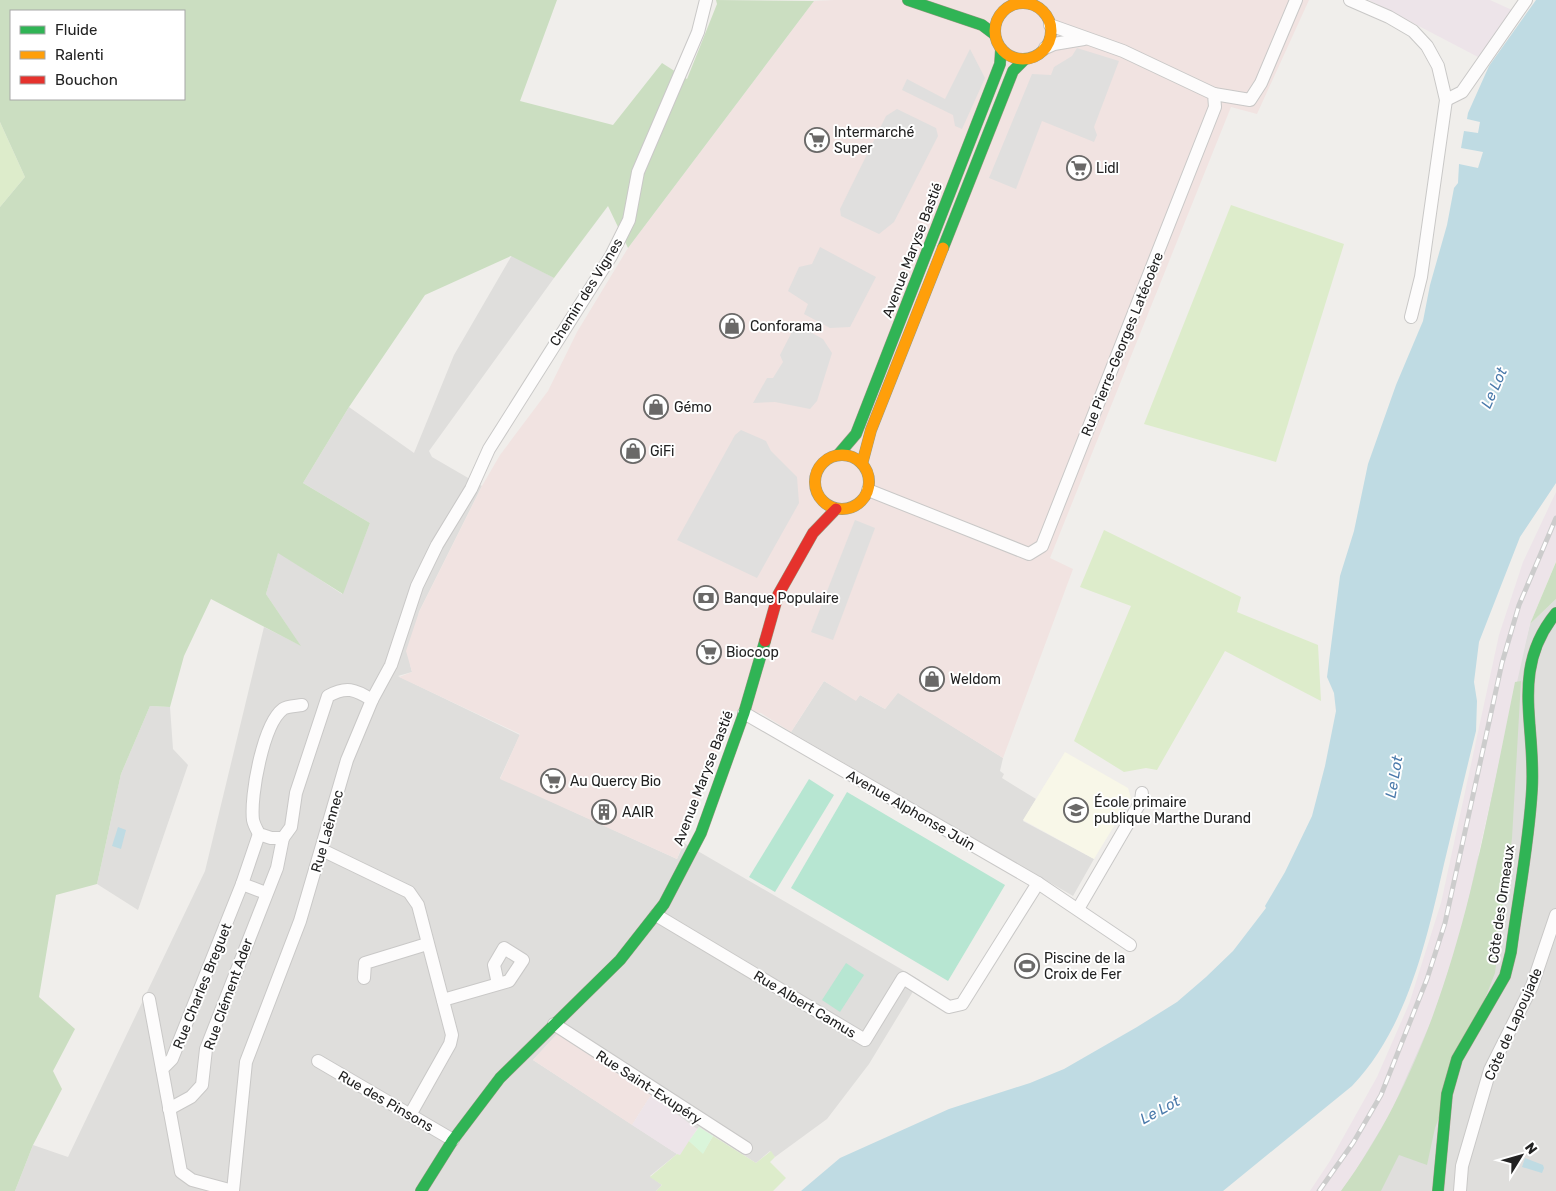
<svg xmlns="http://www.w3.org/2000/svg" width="1556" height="1191" font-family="Rubik,sans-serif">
<rect width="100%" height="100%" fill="#f0eeeb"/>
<g fill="#dfdedc">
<path d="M512 255 554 278 429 451 432 457 482 486 419 612 410 664 412 672 398 676 520 735 500 778 677 859 684 843 920 980 869 1064 827 1119 775 1157 770 1151 756 1163 699 1127 697 1129 677 1115 678 1113 557 1034 533 1060 677 1154 650 1176 662 1185 656 1191H15L33 1145 68 1157 205 871 264 627 300 645 266 594 278 552 342 594 370 523 303 483 349 407 414 453 454 355Z"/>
<path d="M1556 599V1191H1341L1480 852 1515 682 1530 624Z"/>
<path d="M824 681 856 700 860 695 885 709 898 692 1003 758 1000 771 1004 774 1002 778 1036 799 1023 821 1094 859 1073 896 791 732Z"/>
<path d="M150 706 170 707 173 749 188 765 138 910 97 884 121 774Z"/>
</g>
<g fill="#f1e3e1">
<path d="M834 0H1309L1257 114 1231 107 1050 558 1073 569 1003 758 898 693 885 709 860 695 856 701 824 681 791 732 761 713 733 711 677 859 500 779 520 734 399 677 412 672 406 651 419 612 482 486 500 455 548 391 577 332 628 248 814 1Z"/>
<path d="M557 1034 651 1095 632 1125 533 1060Z"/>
</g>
<g fill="#ede4e9">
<path d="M1369 0H1490L1512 10 1480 58Z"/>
<path d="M1556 492V561L1530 624 1461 933 1433 1017 1391 1112 1353 1175 1341 1191H1310L1330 1161 1377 1077 1409 1004 1441 903 1499 635 1523 562Z"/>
<path d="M651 1095 697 1129 680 1156 632 1125Z"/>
</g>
<path fill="#f8f7e8" d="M1065 752 1128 788 1131 798 1094 859 1023 820Z"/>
<g fill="#ddeccb">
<path d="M0 122 25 177 0 207Z"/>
<path d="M1231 205 1344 244 1276 462 1144 424Z"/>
<path d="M1104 530 1241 597 1237 612 1318 645 1321 701 1225 651 1157 770 1146 768 1124 772 1074 741 1131 606 1080 587Z"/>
<path d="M713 1136 756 1163 771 1151 775 1157 770 1162 786 1178 773 1191H656L662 1185 650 1177 677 1154 680 1155 689 1141 703 1153Z"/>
</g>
<g fill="#cbdec1" fill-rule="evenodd">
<path d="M0 0H557L520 101 613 125 662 63 687 79 717 4 716 0 814 1 628 248 608 206 554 278 511 256 425 295 349 407 303 483 370 523 343 594 278 553 266 594 301 646 211 599 184 656 170 707 150 706 121 774 97 884 56 895 39 997 75 1029 53 1071 62 1089 33 1145 15 1191H0V207L25 177 0 122ZM11 11H184V99H11Z"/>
<path d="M1556 562V599L1530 624Z"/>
<path d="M1521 681 1512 838 1495 973 1435 1128 1427 1165 1399 1155 1381 1191H1341C1450 1043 1479 858 1515 682Z"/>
</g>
<path fill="#daf5da" d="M699 1127 713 1136 703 1154 689 1141Z"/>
<g fill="#b7e6d2">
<path d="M809 779 834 795 775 892 749 877Z"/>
<path d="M847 792 1005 885 948 981 791 888Z"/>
<path d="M846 963 864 975 840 1012 822 1000Z"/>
</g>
<g fill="#e0dfde">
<path d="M1077 48 1119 61 1094 127 1097 135 1094 142 1042 121 1016 189 989 178 1032 74 1051 75 1054 67 1072 56Z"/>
<path d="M970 49 985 78 962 129 955 126 953 115 902 90 907 79 945 99Z"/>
<path d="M897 109 936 128 938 136 894 222 879 234 841 216 840 209 886 116Z"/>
<path d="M820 247 876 277 850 327 830 328 804 314 808 304 788 291 799 267 812 264Z"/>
<path d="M796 324 823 339 832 353 817 401 810 409 775 402 753 403 767 378H773L783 362 780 355Z"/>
<path d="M741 430 766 441 771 451 797 477 799 503 757 578 677 540 735 435Z"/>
<path d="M855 520 875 528 833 640 811 632Z"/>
</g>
<g fill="#bfdbe3">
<path d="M1536 0H1556V483L1520 537 1479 642 1474 682 1477 701 1476 731C1465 775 1455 819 1444 864 1427 939 1407 1029 1352 1086L1223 1191H801L840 1158 949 1109 1030 1083 1064 1069 1137 1027 1177 1002 1206 977 1233 951 1266 908 1265 906 1285 872 1312 816 1325 766 1336 711 1334 693 1327 677 1340 576 1354 531 1368 464 1396 385 1423 321 1430 285 1447 225 1454 188 1458 183 1459 164 1478 168 1483 152 1461 148 1464 131 1478 133 1480 122 1467 119 1468 113 1489 66Z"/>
<path d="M118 827 126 830 121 849 112 846Z"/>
<path d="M1525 1158 1543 1165 1544 1168 1542 1173 1522 1167Z"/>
</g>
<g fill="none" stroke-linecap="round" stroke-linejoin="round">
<defs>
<g id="street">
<path d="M1350 0 1389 17 1413 31 1427 46 1438 66 1446 100 1421 277 1411 317"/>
<path d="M1045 48 1054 44 1084 39"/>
<path d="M1214 94 1250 100 1261 83 1296 0"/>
<path d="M1446 100 1462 92 1526 0"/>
<path d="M868 490 1029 554 1042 546 1215 107 1214 94 1123 51 1050 25"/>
<path d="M302 705C296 706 287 706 283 709 263 724 250 796 253 820 254 825 257 830 259 834L271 838H283L291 827 296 793 328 696C346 686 355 689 372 700"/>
<path d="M744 713 1038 883 1130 945"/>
<path d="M322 850 409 892 418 905 452 1035 450 1044 410 1115"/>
<path d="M242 884 259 834"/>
<path d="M1078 909 1141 801 1142 793"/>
<path d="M656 915 865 1040 903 978 949 1007 962 1004 1038 883"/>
<path d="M364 978 365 963 427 944"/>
<path d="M149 999 162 1069"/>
<path d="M443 1000 509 981 523 960 504 948 494 965 498 984"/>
<path d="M554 1024 746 1148"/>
<path d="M318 1061 453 1140"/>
<path d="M169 1109 191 1097 202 1085 206 1049 277 868 283 838"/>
<path d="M233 1191 246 1062 300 921 347 760 372 700 391 665 417 586 437 545 471 489 489 449 611 256 629 220 638 172 698 32 706 0"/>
<path d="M233 1191 192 1180 181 1172 162 1069 172 1059 242 884 266 893"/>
<path d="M1460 1191 1462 1166 1490 1070 1532 986 1556 915"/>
</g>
<g id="fast">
<path d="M908 0 982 25 994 34"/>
<path d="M943 248 1013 71 1025 59"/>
<path d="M838 455 856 434 1000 64 1001 49"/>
<path d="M421 1191 453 1140 500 1078 620 960 664 904 701 833 744 713 765 641"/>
<path d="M1438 1191 1447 1094 1457 1059 1505 976 1511 952C1518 898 1529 844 1532 789 1536 724 1510 669 1556 613"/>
</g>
<g id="slow">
<circle cx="1023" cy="31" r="28"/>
<circle cx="842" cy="482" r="27"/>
<path d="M862 464 871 430 943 248"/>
</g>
<path id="jam" d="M765 641 778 595 813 533 836 509"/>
</defs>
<use href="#street" stroke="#c9c8c7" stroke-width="14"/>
<use href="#fast" stroke="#999a82" stroke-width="12"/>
<use href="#slow" stroke="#999a82" stroke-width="12"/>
<use href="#jam" stroke="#999a82" stroke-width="12"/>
<use href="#street" stroke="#fdfcfc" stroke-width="12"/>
<use href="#fast" stroke="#30b455" stroke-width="11"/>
<use href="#slow" stroke="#ff9f0a" stroke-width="11"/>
<use href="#jam" stroke="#e5322d" stroke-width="11"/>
<defs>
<path id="rail" d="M1319 1191 1353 1143 1381 1095 1427 979 1445 923 1502 663 1519 605 1556 518"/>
</defs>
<use href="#rail" stroke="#ccc" stroke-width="5"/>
<use href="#rail" stroke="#fff" stroke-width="3" stroke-dasharray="9" stroke-linecap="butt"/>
</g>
<defs>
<symbol id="supermarket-ring" viewBox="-11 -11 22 22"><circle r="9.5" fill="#fff" stroke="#6a6968" stroke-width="1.5"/><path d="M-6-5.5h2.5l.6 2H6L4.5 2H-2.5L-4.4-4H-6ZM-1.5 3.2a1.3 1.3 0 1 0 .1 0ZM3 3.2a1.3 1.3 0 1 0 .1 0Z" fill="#6a6968"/></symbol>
<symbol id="shop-ring" viewBox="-11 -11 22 22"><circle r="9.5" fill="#fff" stroke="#6a6968" stroke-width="1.5"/><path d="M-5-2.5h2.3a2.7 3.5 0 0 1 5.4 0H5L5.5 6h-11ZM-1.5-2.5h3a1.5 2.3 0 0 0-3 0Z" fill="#6a6968"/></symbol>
<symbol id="bank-ring" viewBox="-11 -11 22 22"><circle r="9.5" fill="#fff" stroke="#6a6968" stroke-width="1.5"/><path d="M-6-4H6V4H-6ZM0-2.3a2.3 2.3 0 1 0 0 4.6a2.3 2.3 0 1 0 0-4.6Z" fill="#6a6968"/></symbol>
<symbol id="school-ring" viewBox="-11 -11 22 22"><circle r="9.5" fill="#fff" stroke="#6a6968" stroke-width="1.5"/><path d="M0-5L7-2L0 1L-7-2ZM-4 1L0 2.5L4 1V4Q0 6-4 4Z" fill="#6a6968"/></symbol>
<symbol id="building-ring" viewBox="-11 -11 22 22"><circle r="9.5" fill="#fff" stroke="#6a6968" stroke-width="1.5"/><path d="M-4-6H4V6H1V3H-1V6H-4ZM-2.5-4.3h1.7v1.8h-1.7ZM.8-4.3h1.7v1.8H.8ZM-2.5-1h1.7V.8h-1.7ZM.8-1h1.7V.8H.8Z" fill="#6a6968"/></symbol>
<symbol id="stadium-ring" viewBox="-11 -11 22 22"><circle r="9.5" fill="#fff" stroke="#6a6968" stroke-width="1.5"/><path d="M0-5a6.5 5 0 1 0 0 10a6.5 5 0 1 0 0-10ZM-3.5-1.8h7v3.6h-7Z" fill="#6a6968"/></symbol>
</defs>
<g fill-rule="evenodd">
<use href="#supermarket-ring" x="803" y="126" width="28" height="28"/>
<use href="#supermarket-ring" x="1065" y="154" width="28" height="28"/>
<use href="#shop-ring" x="718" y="312" width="28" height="28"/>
<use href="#shop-ring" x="642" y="393" width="28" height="28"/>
<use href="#shop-ring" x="619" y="437" width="28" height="28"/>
<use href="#bank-ring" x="692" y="584" width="28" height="28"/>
<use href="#supermarket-ring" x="695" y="638" width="28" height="28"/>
<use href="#shop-ring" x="918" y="665" width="28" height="28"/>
<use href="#supermarket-ring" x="539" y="767" width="28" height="28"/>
<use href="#school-ring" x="1062" y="796" width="28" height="28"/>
<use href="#building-ring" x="590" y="798" width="28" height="28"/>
<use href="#stadium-ring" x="1013" y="952" width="28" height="28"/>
</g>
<g text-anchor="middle" stroke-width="4" stroke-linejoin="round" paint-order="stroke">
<g font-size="14" fill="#222" stroke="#fff" text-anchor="start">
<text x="834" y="137">Intermarché<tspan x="834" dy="16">Super</tspan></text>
<text x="1096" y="173">Lidl</text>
<text x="750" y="331">Conforama</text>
<text x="674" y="412">Gémo</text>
<text x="650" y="456">GiFi</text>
<text x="724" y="603">Banque Populaire</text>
<text x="726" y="657">Biocoop</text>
<text x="950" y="684">Weldom</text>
<text x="570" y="786">Au Quercy Bio</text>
<text x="1094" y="807">École primaire<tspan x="1094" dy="16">publique Marthe Durand</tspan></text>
<text x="622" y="817">AAIR</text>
<text x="1044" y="963">Piscine de la<tspan x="1044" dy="16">Croix de Fer</tspan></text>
</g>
<g font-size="14" fill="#222" stroke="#fff">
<text transform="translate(912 250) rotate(-69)" y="5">Avenue Maryse Bastié</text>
<text transform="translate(586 292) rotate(-58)" y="5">Chemin des Vignes</text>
<text transform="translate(1122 344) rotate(-68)" y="5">Rue Pierre-Georges Latécoère</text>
<text transform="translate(703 778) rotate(-69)" y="5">Avenue Maryse Bastié</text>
<text transform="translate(911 810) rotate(30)" y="5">Avenue Alphonse Juin</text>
<text transform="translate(327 831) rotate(-74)" y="5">Rue Laënnec</text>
<text transform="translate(1501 904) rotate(-82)" y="5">Côte des Ormeaux</text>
<text transform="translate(202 986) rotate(-68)" y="5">Rue Charles Breguet</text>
<text transform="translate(228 994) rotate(-70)" y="5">Rue Clément Ader</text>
<text transform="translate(805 1004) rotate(31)" y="5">Rue Albert Camus</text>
<text transform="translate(1513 1024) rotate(-66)" y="5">Côte de Lapoujade</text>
<text transform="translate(649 1087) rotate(33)" y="5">Rue Saint-Exupéry</text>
<text transform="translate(386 1101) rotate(30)" y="5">Rue des Pinsons</text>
</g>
<g font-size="15" font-style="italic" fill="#4a7aab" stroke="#fff">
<text transform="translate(1494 388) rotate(-66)" y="5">Le Lot</text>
<text transform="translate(1394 777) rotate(-80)" y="5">Le Lot</text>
<text transform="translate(1160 1110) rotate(-28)" y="5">Le Lot</text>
</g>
</g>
<rect x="10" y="10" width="175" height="90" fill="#ffffff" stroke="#a7a7a7"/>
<rect x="20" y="26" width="25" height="8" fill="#30b455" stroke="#a7a7a7"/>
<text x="55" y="35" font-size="15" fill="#222222">Fluide</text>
<rect x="20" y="51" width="25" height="8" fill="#ff9f0a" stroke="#a7a7a7"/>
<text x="55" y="60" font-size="15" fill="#222222">Ralenti</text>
<rect x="20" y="76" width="25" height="8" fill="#e5322d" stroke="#a7a7a7"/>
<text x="55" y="85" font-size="15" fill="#222222">Bouchon</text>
<g transform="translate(1521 1156) rotate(53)" stroke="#ffffff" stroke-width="4" paint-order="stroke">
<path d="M0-4L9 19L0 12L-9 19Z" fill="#222222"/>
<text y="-8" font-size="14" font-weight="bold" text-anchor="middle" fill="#222222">N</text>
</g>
</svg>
